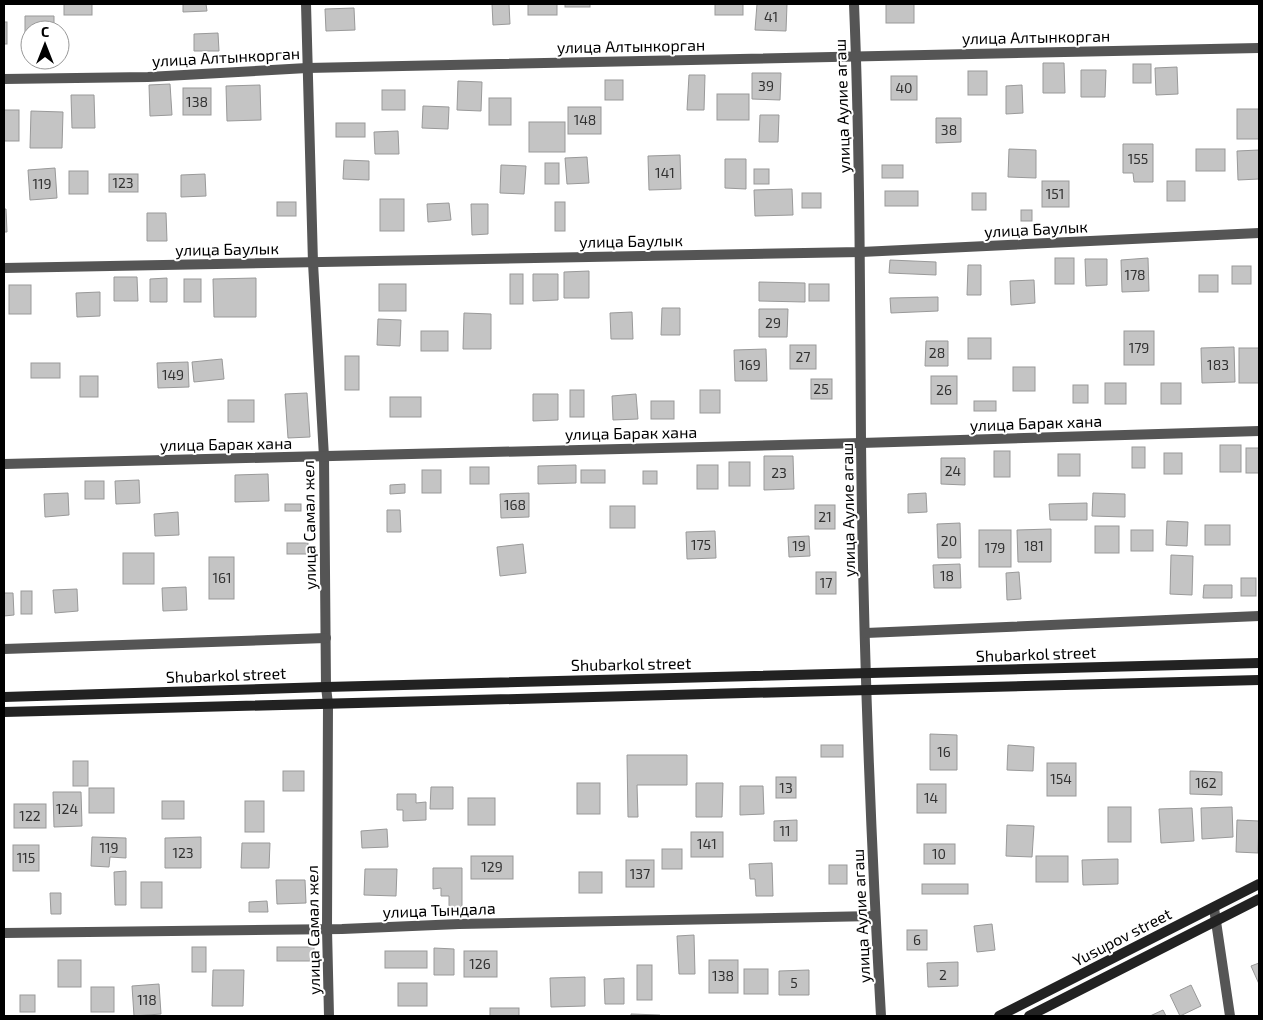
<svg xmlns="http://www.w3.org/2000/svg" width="1263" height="1020" font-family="'Exo 2',sans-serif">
<rect width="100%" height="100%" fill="#fff"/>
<g fill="#c4c4c4" stroke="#999">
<rect x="64" y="4" width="28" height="11"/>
<path d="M183 4H206L207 11 183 12Z"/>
<path d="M492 4H509L510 24 493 25Z"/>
<rect x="528" y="4" width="29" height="11"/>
<rect x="565" y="4" width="25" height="3"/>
<rect x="715" y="4" width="28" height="11"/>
<path d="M757 4H787L786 31 755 30Z"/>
<rect x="886" y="4" width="28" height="19"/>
<path d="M354 8 355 30 326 31 325 9Z"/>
<path d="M25 16H54V30H30V42H25Z"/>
<rect x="4" y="22" width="3" height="22"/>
<path d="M218 33 219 51H194V34Z"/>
<path d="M1043 63H1064L1065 93H1043Z"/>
<rect x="1133" y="64" width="18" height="19"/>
<path d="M1177 67 1178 94 1156 95 1155 68Z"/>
<path d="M1081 70H1106L1105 97H1081Z"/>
<rect x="968" y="71" width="19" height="24"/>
<path d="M752 73H781L780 100 752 99Z"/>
<path d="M689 75H705L704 110H687Z"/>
<rect x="891" y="76" width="26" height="24"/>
<rect x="605" y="80" width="18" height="20"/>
<path d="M458 81 482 82 481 111 457 110Z"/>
<path d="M170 84 172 115 150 116 149 85Z"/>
<path d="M260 85 261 120 227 121 226 86Z"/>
<path d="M1022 85 1023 113 1006 114V86Z"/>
<rect x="183" y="88" width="28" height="27"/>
<rect x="382" y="90" width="23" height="20"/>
<rect x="717" y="94" width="32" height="26"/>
<path d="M71 95H94L95 128H72Z"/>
<rect x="489" y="98" width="22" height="27"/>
<path d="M423 106 449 107 448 129 422 128Z"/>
<rect x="568" y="107" width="33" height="27"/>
<rect x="1237" y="109" width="22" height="30"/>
<rect x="4" y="110" width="15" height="31"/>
<path d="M31 111 63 112 62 148H30Z"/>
<path d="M760 115H779L778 142H759Z"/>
<path d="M936 118H961V142L936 143Z"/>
<rect x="529" y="122" width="36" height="30"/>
<rect x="336" y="123" width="29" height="14"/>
<path d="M398 131 399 154H375L374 132Z"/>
<path d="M1123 144H1153V182H1134L1133 173H1123Z"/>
<path d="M1009 149 1036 150V178L1008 177Z"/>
<rect x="1196" y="149" width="29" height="22"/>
<path d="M1259 150V179L1238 180 1237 151Z"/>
<path d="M680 155 681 189 649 190 648 156Z"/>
<path d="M587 157 589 183 567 184 565 158Z"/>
<path d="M725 159H746V189L725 188Z"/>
<path d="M344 160 369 161V180L343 179Z"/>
<rect x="545" y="163" width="14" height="21"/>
<path d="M501 165 526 166 524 194 500 193Z"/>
<rect x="882" y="165" width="21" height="13"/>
<path d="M55 168 57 198 30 200 28 170Z"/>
<rect x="754" y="169" width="15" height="15"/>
<rect x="69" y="171" width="19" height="23"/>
<rect x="109" y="174" width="29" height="18"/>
<path d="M205 174 206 196 181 197V175Z"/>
<rect x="1042" y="181" width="27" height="26"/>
<rect x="1167" y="181" width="18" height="20"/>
<path d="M792 189 793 215 755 216 754 190Z"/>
<rect x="885" y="191" width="33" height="15"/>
<rect x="802" y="193" width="19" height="15"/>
<rect x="972" y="193" width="14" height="17"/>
<rect x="380" y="199" width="24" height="32"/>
<rect x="277" y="202" width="19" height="14"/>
<rect x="555" y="202" width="10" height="29"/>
<path d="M449 203 451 220 428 222 427 204Z"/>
<path d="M471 204H488V234L472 235Z"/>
<path d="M4 209H6L7 232H4Z"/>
<rect x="1021" y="210" width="11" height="11"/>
<path d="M147 213H166L167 241H147Z"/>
<rect x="1055" y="258" width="19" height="26"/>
<path d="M1148 258 1149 291 1122 292 1121 260Z"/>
<path d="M1085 259H1107V285L1086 286Z"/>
<path d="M890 260 936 262V275L889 273Z"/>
<path d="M968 265H981V295H967Z"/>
<rect x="1232" y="266" width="19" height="18"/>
<path d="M589 271V298H564V272Z"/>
<rect x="510" y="274" width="13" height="30"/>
<path d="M533 274H558V300L533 301Z"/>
<rect x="1199" y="275" width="19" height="17"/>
<path d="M114 277H137L138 301H114Z"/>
<path d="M167 278V302H150V279Z"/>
<path d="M256 278V317H214L213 279Z"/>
<rect x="184" y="279" width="17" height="23"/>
<path d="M1034 280 1035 303 1011 305 1010 281Z"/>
<path d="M759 282 805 283V302L759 301Z"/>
<rect x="379" y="284" width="27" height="27"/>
<rect x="809" y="284" width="20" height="17"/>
<rect x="9" y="285" width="22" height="29"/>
<path d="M100 292V316L77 317 76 293Z"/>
<path d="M938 297V311L891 313 890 298Z"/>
<path d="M662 308H680V335H661Z"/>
<path d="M759 309H788L787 337H759Z"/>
<path d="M632 312 633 339H611L610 313Z"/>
<path d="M464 313 491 314V349H463Z"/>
<path d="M378 319 401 320 400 346 377 345Z"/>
<rect x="421" y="331" width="27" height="20"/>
<rect x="1124" y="331" width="30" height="34"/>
<rect x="968" y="338" width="23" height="21"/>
<path d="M926 341H948V366H925Z"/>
<rect x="790" y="345" width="26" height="24"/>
<path d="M1234 347 1235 382 1202 383 1201 348Z"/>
<rect x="1239" y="348" width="20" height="35"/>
<path d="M766 349 767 381H735L734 350Z"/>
<rect x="345" y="356" width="14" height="34"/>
<path d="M222 359 224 379 194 382 192 362Z"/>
<path d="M188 362 189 387 158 388 157 363Z"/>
<rect x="31" y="363" width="29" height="15"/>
<rect x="1013" y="367" width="22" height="24"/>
<rect x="80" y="376" width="18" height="21"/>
<rect x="931" y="376" width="26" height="28"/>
<rect x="811" y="379" width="21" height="20"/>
<rect x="1105" y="383" width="21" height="21"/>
<rect x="1161" y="383" width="20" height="21"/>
<rect x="1073" y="385" width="15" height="18"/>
<rect x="570" y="390" width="14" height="27"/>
<rect x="700" y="390" width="20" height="23"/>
<path d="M307 393 310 437 288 438 285 394Z"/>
<path d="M533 394H558V420L533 421Z"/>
<path d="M636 394 638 419 613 420 612 396Z"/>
<rect x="390" y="397" width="31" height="20"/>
<rect x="228" y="400" width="26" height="22"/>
<rect x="651" y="401" width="23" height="18"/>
<rect x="974" y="401" width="22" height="10"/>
<rect x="1220" y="445" width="21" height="27"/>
<rect x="1132" y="447" width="13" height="21"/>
<rect x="1246" y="448" width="13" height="25"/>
<rect x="994" y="451" width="16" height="26"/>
<rect x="1164" y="453" width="18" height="21"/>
<rect x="1058" y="454" width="22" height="22"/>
<path d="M764 456H793L794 489 764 490Z"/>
<path d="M941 458H965V485L941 484Z"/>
<rect x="729" y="462" width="21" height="24"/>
<path d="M576 465V483L538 484V466Z"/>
<rect x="697" y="465" width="21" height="24"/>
<rect x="470" y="467" width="19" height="17"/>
<rect x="422" y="470" width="19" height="23"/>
<rect x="581" y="470" width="24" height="13"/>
<rect x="643" y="471" width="14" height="13"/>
<path d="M268 474 269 501 235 502V475Z"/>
<path d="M139 480 140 503 116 504 115 481Z"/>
<rect x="85" y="481" width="19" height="18"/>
<path d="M405 484V493L390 494V485Z"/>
<path d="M68 493 69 515 45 517 44 494Z"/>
<path d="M529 493V517L501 518 500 494Z"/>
<path d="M926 493 927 512 908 513V494Z"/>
<path d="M1093 493 1125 494V517L1092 516Z"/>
<path d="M1087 503V520H1050L1049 504Z"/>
<rect x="285" y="504" width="16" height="7"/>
<rect x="815" y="505" width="20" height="24"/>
<rect x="610" y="506" width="25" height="22"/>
<path d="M387 510H400L401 532H387Z"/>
<path d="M178 512 179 535 155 536 154 514Z"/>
<path d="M1167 521 1188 522 1187 546 1166 545Z"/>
<path d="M960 523 961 558H938L937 524Z"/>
<rect x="1205" y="525" width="25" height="20"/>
<rect x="1095" y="526" width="24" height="27"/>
<path d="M1051 529V562H1018L1017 530Z"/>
<rect x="979" y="530" width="32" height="37"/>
<rect x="1131" y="530" width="22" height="21"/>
<path d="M715 531 716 558 687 559 686 532Z"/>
<path d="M809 536 810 556 789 557 788 537Z"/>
<rect x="287" y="543" width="21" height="11"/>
<path d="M523 544 526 573 500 576 497 547Z"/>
<rect x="123" y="553" width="31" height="31"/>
<path d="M1171 555 1193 556 1192 595 1170 594Z"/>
<rect x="209" y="557" width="25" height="42"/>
<path d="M960 564 961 588H934L933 565Z"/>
<rect x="816" y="572" width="20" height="22"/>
<path d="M1019 572 1021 599 1007 600 1006 573Z"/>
<rect x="1241" y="578" width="15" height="18"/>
<path d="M1204 585H1232V598H1203Z"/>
<path d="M186 587 187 610 163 611 162 588Z"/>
<path d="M77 589 78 611 55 613 53 590Z"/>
<rect x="21" y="591" width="11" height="23"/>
<path d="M4 593H13L14 615 4 616Z"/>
<path d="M930 734 957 735V770H930Z"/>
<rect x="821" y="745" width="22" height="12"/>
<path d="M1008 745 1034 747 1033 771 1007 770Z"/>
<path d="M627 755H687V785H637L638 817H628Z"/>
<rect x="73" y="761" width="15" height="25"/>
<rect x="1047" y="763" width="29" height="33"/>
<rect x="283" y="771" width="21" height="20"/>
<path d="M1190 771 1222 772V795L1190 794Z"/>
<rect x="776" y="777" width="20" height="21"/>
<rect x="577" y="783" width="23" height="31"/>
<path d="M696 783H723L722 817H696Z"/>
<rect x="917" y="784" width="29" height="29"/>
<path d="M740 786H763L764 814 740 815Z"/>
<path d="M431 787H453V809H430Z"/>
<rect x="89" y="788" width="25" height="25"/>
<path d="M53 792H81L82 826 54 827Z"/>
<path d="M397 794H416V803L426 802V820L403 821V810H397Z"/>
<rect x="468" y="798" width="27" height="27"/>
<rect x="162" y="801" width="22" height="18"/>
<rect x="245" y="801" width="19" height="31"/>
<rect x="14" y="804" width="32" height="24"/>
<rect x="1108" y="807" width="23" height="35"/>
<path d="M1232 807 1233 837 1202 839 1201 808Z"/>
<path d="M1192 808 1194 841 1161 843 1159 809Z"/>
<path d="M797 820V841H774V821Z"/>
<path d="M1237 820 1259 821 1258 853 1236 852Z"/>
<path d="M1007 825 1034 826 1032 857 1006 856Z"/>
<path d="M387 829 388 847 362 848 361 831Z"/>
<rect x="691" y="832" width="32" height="25"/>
<path d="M92 837 126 838V858L110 857 109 867 91 866Z"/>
<path d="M201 837V868H165V838Z"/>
<path d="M242 843H270L269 868H241Z"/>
<rect x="924" y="844" width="31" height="20"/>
<rect x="13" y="845" width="26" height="26"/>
<rect x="662" y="849" width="20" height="20"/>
<rect x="471" y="856" width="42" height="23"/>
<rect x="1036" y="856" width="32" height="26"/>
<path d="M1118 859V884L1083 885 1082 860Z"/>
<rect x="626" y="860" width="28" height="27"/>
<path d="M772 863 773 896H756L755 879H750L749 864Z"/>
<rect x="829" y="865" width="18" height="19"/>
<path d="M433 868H462V909H449V896H441V888L433 889Z"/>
<path d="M365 869H397L396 896 364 895Z"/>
<path d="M126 871V905H115L114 872Z"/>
<rect x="579" y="872" width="23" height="21"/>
<path d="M276 880H305L306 903 277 904Z"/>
<rect x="141" y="882" width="21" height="26"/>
<rect x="922" y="884" width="46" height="10"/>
<path d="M50 893H61V914H51Z"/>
<path d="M267 901 268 912H249V902Z"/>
<path d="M992 924 995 950 977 952 974 926Z"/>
<rect x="907" y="930" width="20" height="20"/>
<path d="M694 935 695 974H679L677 936Z"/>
<rect x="192" y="947" width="14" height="25"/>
<rect x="277" y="947" width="37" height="14"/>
<path d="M434 948 454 949V975H434Z"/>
<rect x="385" y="951" width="42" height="17"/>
<rect x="464" y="951" width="33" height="26"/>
<rect x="58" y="960" width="23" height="27"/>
<rect x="709" y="960" width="29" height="33"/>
<path d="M958 962V986L928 987 927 963Z"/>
<path d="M1259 963V984L1251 966Z"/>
<rect x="637" y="965" width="15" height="35"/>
<rect x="744" y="969" width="24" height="25"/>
<path d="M213 970H244L243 1006H212Z"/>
<path d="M809 970V995H779V971Z"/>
<path d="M585 977V1006L551 1007 550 978Z"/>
<path d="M624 978V1004H605L604 979Z"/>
<rect x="398" y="983" width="29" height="23"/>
<path d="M159 984 161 1014 134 1016 132 986Z"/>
<path d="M1191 985 1201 1006 1180 1016 1170 995Z"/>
<rect x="91" y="987" width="23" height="25"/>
<rect x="20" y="995" width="15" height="17"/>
<rect x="490" y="1008" width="29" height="8"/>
<path d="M1163 1010 1166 1016H1150Z"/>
<path d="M631 1014 660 1015V1016H631Z"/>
</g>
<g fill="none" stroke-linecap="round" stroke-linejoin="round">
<g stroke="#555" stroke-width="10">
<path d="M306 4 313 263 324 457 326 687 328 704 327 929 329 1016"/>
<path d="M854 4C860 150 860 295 861 441 863 633 870 825 881 1016"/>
<path d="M4 79 148 77 307 68 1259 48"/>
<path d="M4 268 861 252 1259 233"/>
<path d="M4 464 861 443 1259 431"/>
<path d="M866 633 1259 616"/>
<path d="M4 649 326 638"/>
<path d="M1214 908 1230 1016"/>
<path d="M4 933 342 929 459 924 875 916"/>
</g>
<g stroke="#222" stroke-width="10">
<path d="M4 697 326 687 1259 663"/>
<path d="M4 712 1259 680"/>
<path d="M999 1016 1259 884"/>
<path d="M1029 1016 1259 899"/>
</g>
</g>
<g text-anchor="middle" stroke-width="4" stroke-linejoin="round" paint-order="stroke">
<g font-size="14" fill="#313131">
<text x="771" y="22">41</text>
<text x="766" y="91">39</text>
<text x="904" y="93">40</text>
<text x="197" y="107">138</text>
<text x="585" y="125">148</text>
<text x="949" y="135">38</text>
<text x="1138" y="164">155</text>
<text x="665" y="178">141</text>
<text x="123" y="188">123</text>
<text x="42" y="189">119</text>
<text x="1055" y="199">151</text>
<text x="1135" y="280">178</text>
<text x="773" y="328">29</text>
<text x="1139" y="353">179</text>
<text x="937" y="358">28</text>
<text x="803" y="362">27</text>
<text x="750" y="370">169</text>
<text x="1218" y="370">183</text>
<text x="173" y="380">149</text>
<text x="821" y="394">25</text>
<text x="944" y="395">26</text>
<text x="953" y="476">24</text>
<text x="779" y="478">23</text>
<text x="515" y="510">168</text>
<text x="825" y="522">21</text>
<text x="949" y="546">20</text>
<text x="701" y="550">175</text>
<text x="799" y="551">19</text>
<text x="1034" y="551">181</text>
<text x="995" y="553">179</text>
<text x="947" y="581">18</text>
<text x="222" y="583">161</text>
<text x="826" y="588">17</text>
<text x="944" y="757">16</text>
<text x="1061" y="784">154</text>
<text x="1206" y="788">162</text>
<text x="786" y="793">13</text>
<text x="931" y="803">14</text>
<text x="67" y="814">124</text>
<text x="30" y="821">122</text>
<text x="785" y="836">11</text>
<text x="707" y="849">141</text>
<text x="109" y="853">119</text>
<text x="183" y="858">123</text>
<text x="939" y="859">10</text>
<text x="26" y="863">115</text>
<text x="492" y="872">129</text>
<text x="640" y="879">137</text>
<text x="917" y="945">6</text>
<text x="480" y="969">126</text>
<text x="943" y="980">2</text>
<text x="723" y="981">138</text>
<text x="794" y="988">5</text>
<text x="147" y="1005">118</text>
</g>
<g font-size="16" fill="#000" stroke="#fff">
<text transform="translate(1036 37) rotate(-1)" y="6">улица Алтынкорган</text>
<text transform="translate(631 46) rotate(-1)" y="6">улица Алтынкорган</text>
<text transform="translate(226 57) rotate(-3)" y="6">улица Алтынкорган</text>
<text transform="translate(842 106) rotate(-92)" y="6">улица Аулие агаш</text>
<text transform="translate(1036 229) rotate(-3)" y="6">улица Баулык</text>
<text transform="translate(631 241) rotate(-1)" y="6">улица Баулык</text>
<text transform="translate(227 249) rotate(-1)" y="6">улица Баулык</text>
<text transform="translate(1036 423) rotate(-2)" y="6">улица Барак хана</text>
<text transform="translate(631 433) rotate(-1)" y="6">улица Барак хана</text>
<text transform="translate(226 444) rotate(-1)" y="6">улица Барак хана</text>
<text transform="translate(848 510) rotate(-91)" y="6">улица Аулие агаш</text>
<text transform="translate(309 525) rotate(-91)" y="6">улица Самал жел</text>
<text transform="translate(1036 654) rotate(-2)" y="6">Shubarkol street</text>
<text transform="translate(631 664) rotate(-1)" y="6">Shubarkol street</text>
<text transform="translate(226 675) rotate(-2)" y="6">Shubarkol street</text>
<text transform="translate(439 910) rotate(-2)" y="6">улица Тындала</text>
<text transform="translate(861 916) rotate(-93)" y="6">улица Аулие агаш</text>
<text transform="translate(313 930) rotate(-91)" y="6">улица Самал жел</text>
<text transform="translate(1122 937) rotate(-27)" y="6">Yusupov street</text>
</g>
</g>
<rect width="1263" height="1020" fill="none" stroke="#000000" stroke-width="10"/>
<g transform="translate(45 45)"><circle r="24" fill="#ffffff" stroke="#999999"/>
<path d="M0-4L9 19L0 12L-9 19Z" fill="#000000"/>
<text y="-8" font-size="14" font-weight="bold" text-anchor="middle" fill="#000000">С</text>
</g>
</svg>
